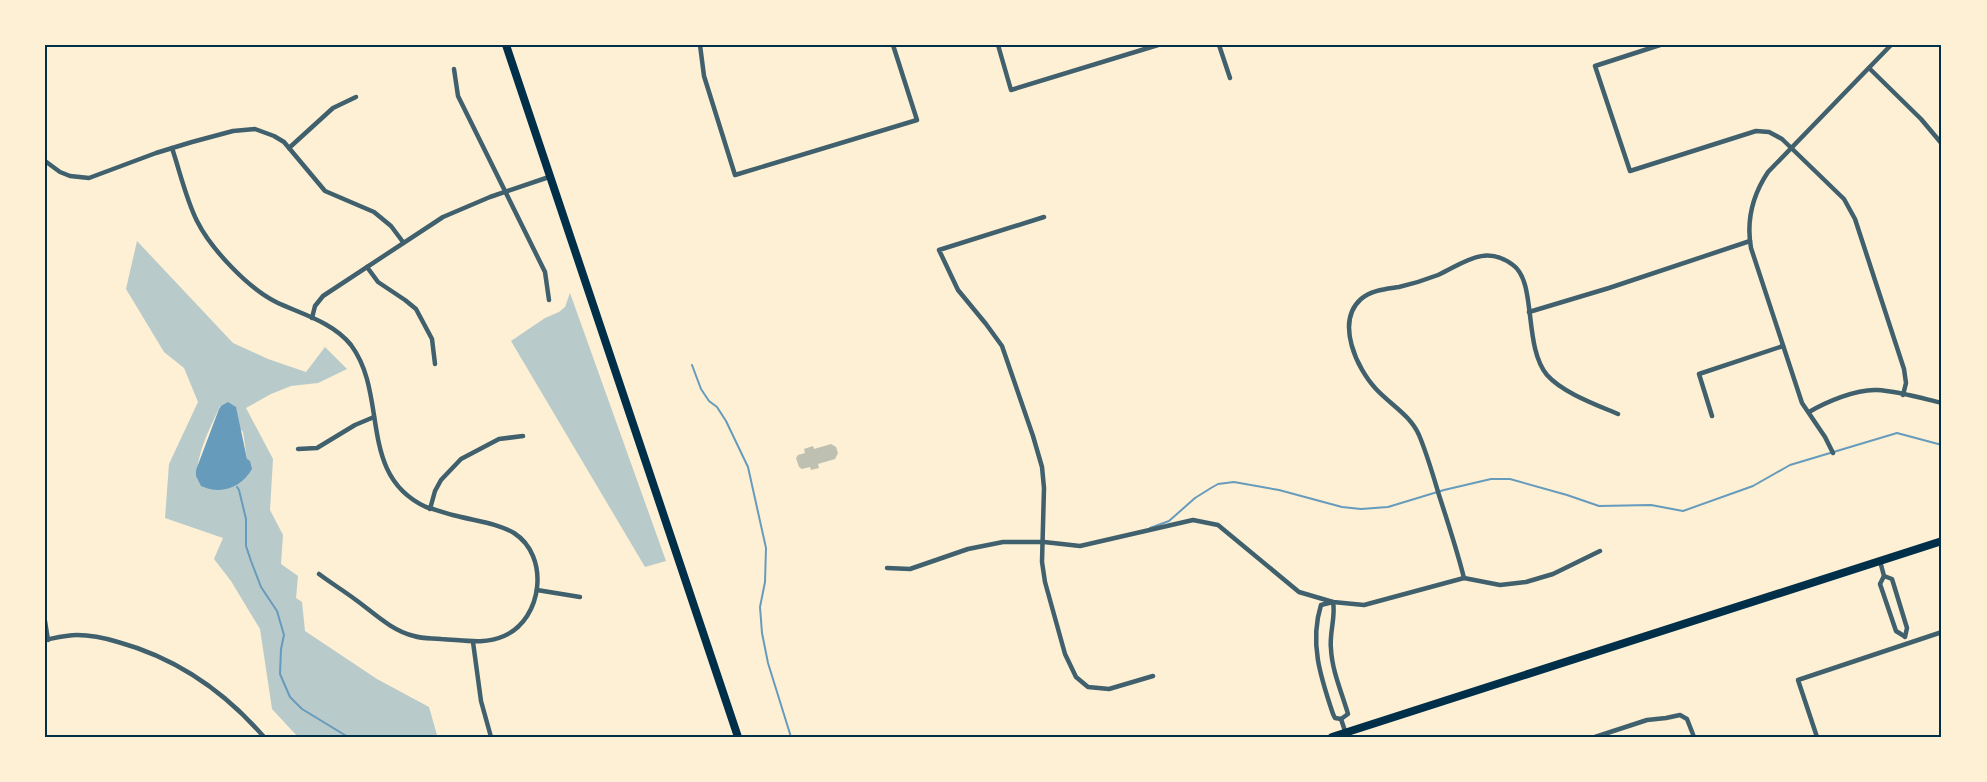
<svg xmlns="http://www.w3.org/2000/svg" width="1987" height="782" font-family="'Work Sans',sans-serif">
<rect width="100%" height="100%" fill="#fdf0d5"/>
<g fill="#b9caca" fill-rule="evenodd">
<path d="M137 241 233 343 268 359 306 372 325 347 347 369 318 383 291 386 271 394 246 408 273 459 270 510 283 535 281 564 298 576 296 598 302 602 305 631 377 679 429 707 437 735 442 737H298L272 709 260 629 231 581 214 559 223 538 165 518 169 464 198 402 184 368 164 352 126 289ZM220 406 243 432 247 459 246 477 240 482 206 488C183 477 213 423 220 406Z"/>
<path d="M570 293 666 561 645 567 511 341 545 318 559 312 565 307Z"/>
</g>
<path fill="#669bbc" d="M228 402 236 407 247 459 250 461 252 469C241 488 221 495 201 486L196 476V470L219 409 221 406Z"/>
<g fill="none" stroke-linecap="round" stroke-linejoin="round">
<g stroke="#669bbc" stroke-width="2">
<path d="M692 365 701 389 709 401 717 407 726 421 748 467 766 548 765 582 760 607 762 633 768 663 791 737"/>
<path d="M237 487 239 490 246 519V546L251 561 261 587 277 611 284 635 281 649 280 674 290 697 302 709 348 737"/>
<path d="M1150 528 1169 521 1195 498 1211 488 1218 484 1234 482 1279 490 1342 507 1361 509 1388 507 1444 490 1491 479H1510L1567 495 1599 506 1651 505 1683 511 1753 486 1790 465 1897 433 1942 445"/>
</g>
</g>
<path fill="#bec0b2" d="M831 444 836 447 838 453 835 459 818 464 819 468 811 470 810 467 802 469 799 467 796 458 798 455 805 453 804 449 813 446 814 449Z"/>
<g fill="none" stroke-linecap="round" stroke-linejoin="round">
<g stroke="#3f606c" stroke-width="4.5">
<path d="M700 45 704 76 735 175 917 120 893 45"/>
<path d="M998 45 1011 90 1158 45"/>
<path d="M1219 45 1230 78"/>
<path d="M1660 45 1595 66 1630 171 1756 131 1769 132 1782 139 1844 199 1855 219 1904 369 1906 383 1903 395"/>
<path d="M1869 68 1921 119 1942 144"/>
<path d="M454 69 458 96 545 272 549 300"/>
<path d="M172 148C180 172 186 199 197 221 211 249 248 288 276 302 301 314 333 322 351 345 389 396 357 475 426 507 437 510 447 514 457 516 476 521 497 523 514 533 550 556 543 619 504 636 484 645 463 640 441 639 432 638 423 639 414 636 392 631 374 613 356 600 344 591 331 583 319 574"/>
<path d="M289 148 333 108 356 97"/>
<path d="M45 161 60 172 70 176 89 178 156 153 192 142 233 131 255 129 274 136 284 142 325 191 374 212 391 226 403 242"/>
<path d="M1044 217 939 250 958 290 986 324 1002 346 1033 436 1042 467 1044 488 1042 562 1045 582 1065 654 1076 677 1088 687 1109 689 1153 676"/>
<path d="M367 267 378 282 405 300 416 309 432 339 435 364"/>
<path d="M1529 312 1609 288 1750 241"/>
<path d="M312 318 315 306 323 296 443 217 490 197 549 177"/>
<path d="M1809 412C1826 402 1856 389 1877 390 1898 391 1921 398 1942 403"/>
<path d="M1712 416 1699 374 1783 346"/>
<path d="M298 449 317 448 355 425 374 417"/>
<path d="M1833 453 1825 437 1802 403 1751 248C1746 220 1752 196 1768 172L1891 45"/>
<path d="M430 509 435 491 441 480 461 459 499 439 523 436"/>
<path d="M1880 561 1884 576 1880 584 1896 631 1904 636"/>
<path d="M887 568 910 569 968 549 1003 542H1044L1080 546 1193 520 1218 525 1299 592 1333 602 1364 605 1464 578 1500 585 1526 582 1553 574 1600 551"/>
<path d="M1884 576 1892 579 1907 628 1905 637"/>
<path d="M1464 578C1457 550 1448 523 1439 495 1433 475 1427 454 1419 435 1410 415 1391 405 1376 389 1357 369 1335 322 1361 299 1371 290 1386 289 1399 287 1412 284 1425 280 1438 275 1464 263 1485 244 1513 265 1537 282 1523 346 1547 375 1563 393 1597 405 1618 414"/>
<path d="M537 590 580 597"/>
<path d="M1333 602C1336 617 1329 633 1331 649 1332 671 1342 693 1348 714L1341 719 1335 718 1333 714C1321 678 1309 643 1321 605Z"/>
<path d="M45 621 48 640"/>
<path d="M45 640C55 638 66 635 77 635 91 635 105 638 118 642 176 658 225 692 264 737"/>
<path d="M473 642 481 701 491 737"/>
<path d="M1341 719 1347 737"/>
<path d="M1595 737 1647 720 1666 718 1680 715 1687 719 1694 737"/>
<path d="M1817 737 1798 680 1942 632"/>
</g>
<g stroke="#003049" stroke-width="8">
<path d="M506 45 738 737"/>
<path d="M1332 737 1942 541"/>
</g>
</g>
<rect width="1987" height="782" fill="none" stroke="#fdf0d5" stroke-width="93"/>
<rect x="46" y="46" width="1894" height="690" fill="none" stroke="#003049" stroke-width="2"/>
</svg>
